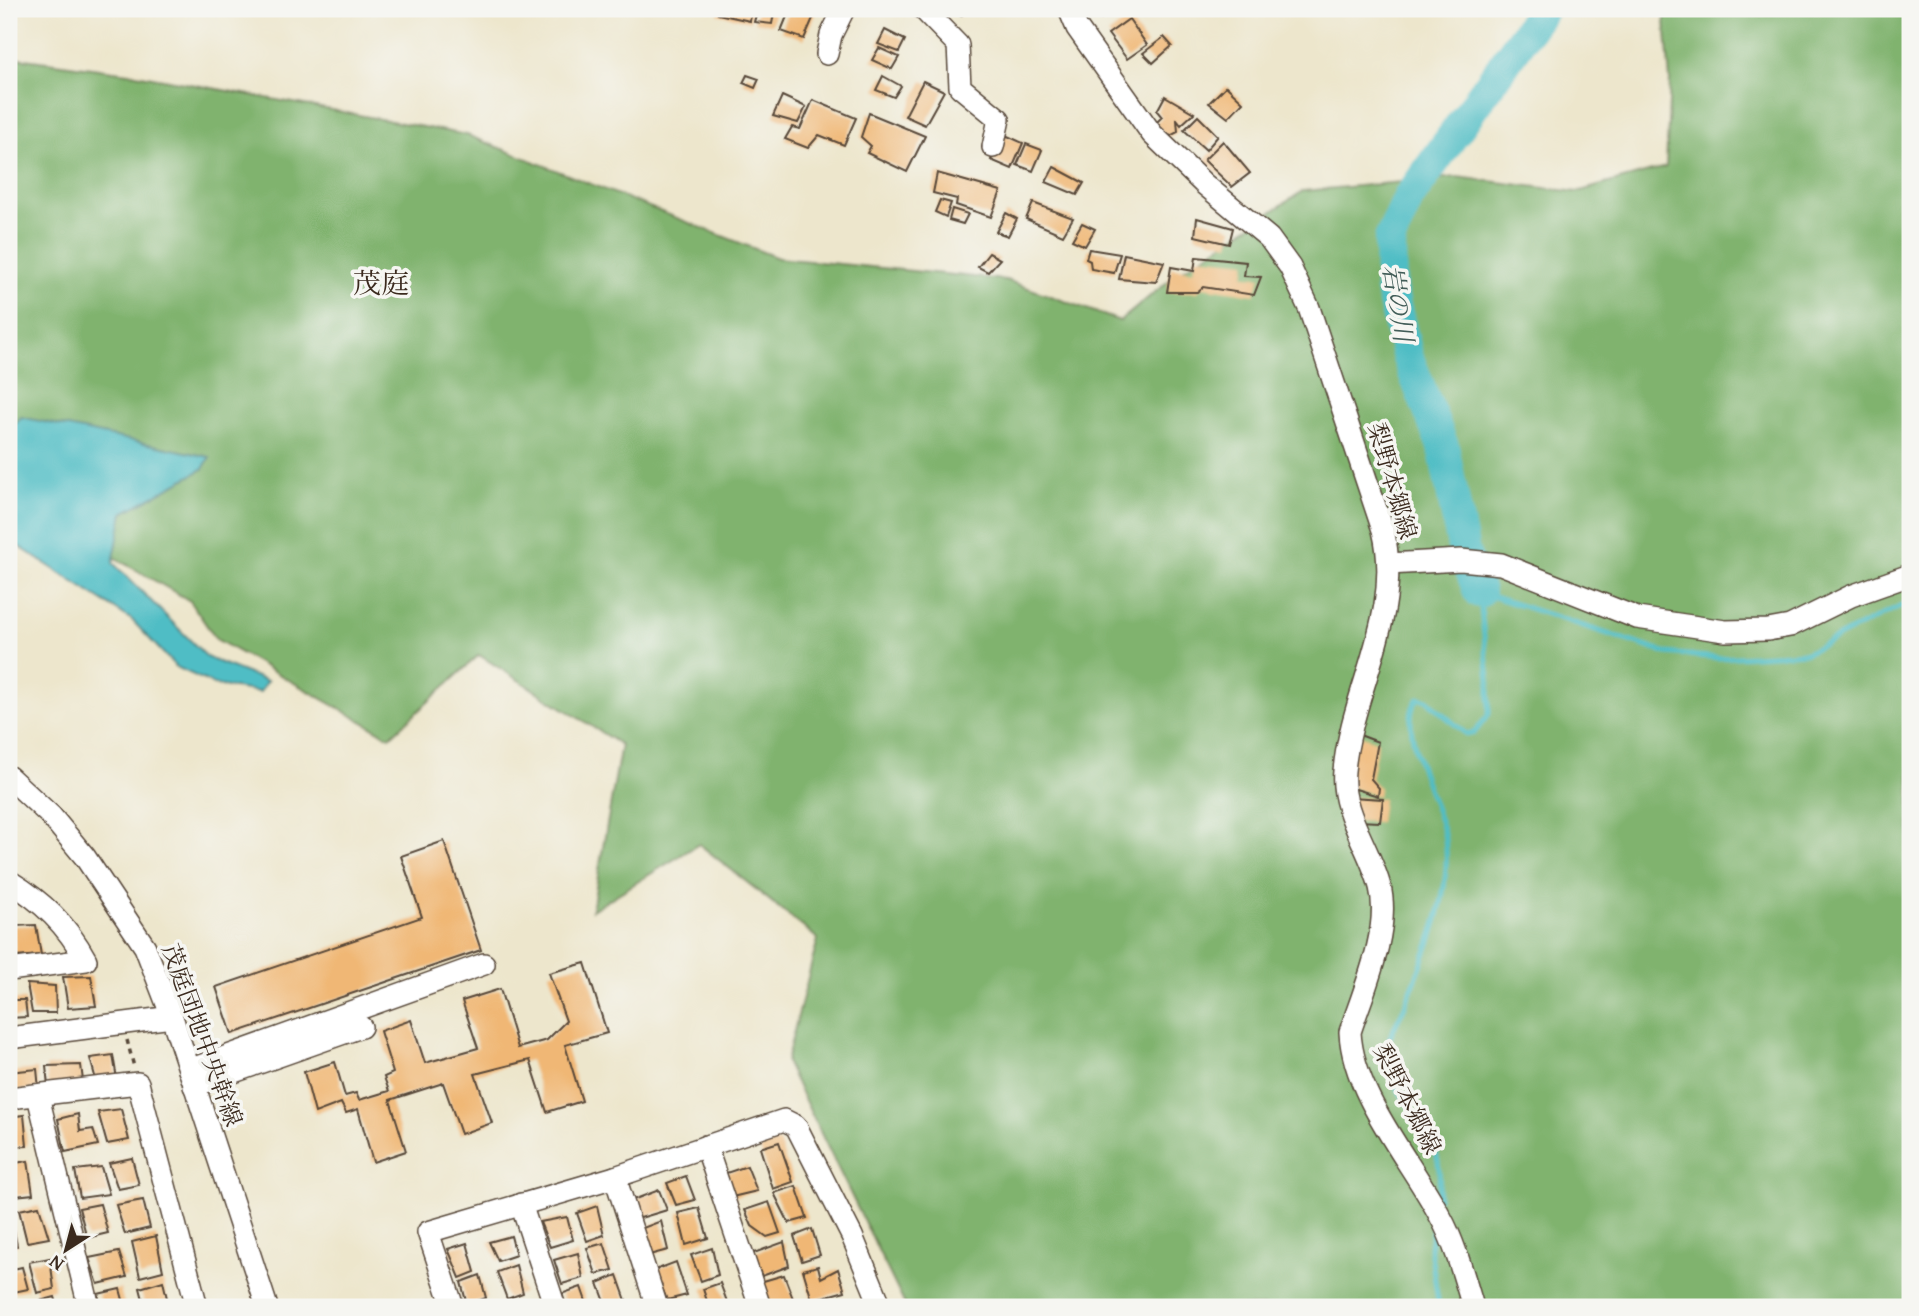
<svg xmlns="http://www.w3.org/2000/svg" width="1919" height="1316" font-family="'Gentium Book Plus','Noto Serif JP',serif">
<rect width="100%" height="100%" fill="#f6f6f2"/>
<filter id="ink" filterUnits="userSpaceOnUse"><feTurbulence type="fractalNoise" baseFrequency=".0143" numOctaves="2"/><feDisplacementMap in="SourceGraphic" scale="14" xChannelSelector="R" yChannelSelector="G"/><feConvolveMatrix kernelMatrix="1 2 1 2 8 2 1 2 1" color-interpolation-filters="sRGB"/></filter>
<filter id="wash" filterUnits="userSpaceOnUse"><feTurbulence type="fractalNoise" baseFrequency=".00686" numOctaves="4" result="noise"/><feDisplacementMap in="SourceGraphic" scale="28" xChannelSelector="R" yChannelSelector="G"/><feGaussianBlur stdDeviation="1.57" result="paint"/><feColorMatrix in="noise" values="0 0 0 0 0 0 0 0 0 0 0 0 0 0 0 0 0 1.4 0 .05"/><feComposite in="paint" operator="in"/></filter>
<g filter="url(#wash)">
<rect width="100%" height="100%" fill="#ede6cc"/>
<path fill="#80b36e" stroke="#5e6e46" stroke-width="2" d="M1664 9H1910V1307H906L786 1062 818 939 699 844 592 910 621 745 479 655 390 737 216 639 190 601 110 555 9 447V57L136 74 467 135 778 258 1006 280 1120 321 1178 273 1303 191 1457 177 1577 192 1666 167 1670 80Z"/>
<path fill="#4fbdc5" stroke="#457472" stroke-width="2" d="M21 417 210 457 203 469 123 513 113 563 208 658 267 681 260 692 215 685 176 667 132 620 9 540V432Z"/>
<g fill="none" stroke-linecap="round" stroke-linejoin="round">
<g stroke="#4fbdc5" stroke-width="5">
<path d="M1438 1198C1449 1122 1396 1115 1387 1057 1385 1039 1397 1024 1404 1008 1424 958 1453 895 1445 839 1441 810 1392 721 1419 698L1427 700 1466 734 1475 732 1489 714V679L1479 592 1666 653 1718 658 1806 653 1910 601"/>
<path d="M1434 1218 1430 1248 1439 1307"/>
</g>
<path stroke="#4fbdc5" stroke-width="32" d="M1479 592 1464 552 1443 446 1408 358 1391 289 1390 239 1409 197 1543 9"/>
</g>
<g id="blocks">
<g fill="#f0b774">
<path d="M720 9H749L752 10 750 21 718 14Z"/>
<path d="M790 9H817L804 39 781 31Z"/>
<path d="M952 9H967L961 16Z"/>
<path d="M1092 9H1117L1100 19Z"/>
<path d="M757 11 774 13 772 24 754 22Z"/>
<path d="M1129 19 1147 45 1127 59 1108 34Z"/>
<path d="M885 30 905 40 899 52 878 44Z"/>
<path d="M1164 37 1172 46 1153 63 1143 53Z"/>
<path d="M879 48 899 57 892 69 872 60Z"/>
<path d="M747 75 759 79 755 88 743 83Z"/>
<path d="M883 76 901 86 894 97 876 90Z"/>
<path d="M923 81 944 91 925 125 905 116Z"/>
<path d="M1226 86 1243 102 1228 118 1209 103Z"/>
<path d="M782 96 806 107 798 123 773 116Z"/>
<path d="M1165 96 1194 113 1181 125 1177 120 1178 132 1168 137 1155 124 1162 117 1157 111Z"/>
<path d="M813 100 856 118 844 145 819 135 808 148 785 139 792 127 800 129Z"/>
<path d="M869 113 925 136 907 172 867 153 871 146 861 137Z"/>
<path d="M1198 116 1218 136 1206 150 1184 130Z"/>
<path d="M1003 134 1023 143 1012 169 991 160Z"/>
<path d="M1223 141 1250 173 1232 187 1204 160Z"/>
<path d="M1026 144 1042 150 1033 171 1017 165Z"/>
<path d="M1054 167 1084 183 1077 195 1046 182Z"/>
<path d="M937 173 1001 191 991 217 956 205 957 199 933 193Z"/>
<path d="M940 200 951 203 946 217 935 212Z"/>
<path d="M1033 203 1073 218 1063 235 1026 219Z"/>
<path d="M952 209 968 214 963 224 949 220Z"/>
<path d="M1006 213 1017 219 1008 236 996 232Z"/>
<path d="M1197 218 1233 228 1229 244 1195 236Z"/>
<path d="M1082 223 1095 229 1085 246 1072 240Z"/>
<path d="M1089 249 1120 254 1114 273 1091 269 1090 261 1086 259Z"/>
<path d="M989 253 1000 259 988 272 978 267Z"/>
<path d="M1124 254 1164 262 1156 282 1119 279Z"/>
<path d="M1196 257 1246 262 1244 276 1261 277 1254 295 1203 287 1197 292H1167L1171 267 1194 271Z"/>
<path d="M1357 734 1378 742 1371 779 1379 788 1378 796 1346 786Z"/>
<path d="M1351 797 1383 799 1380 822 1357 821Z"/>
<path d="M444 841 481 950 232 1034 216 987 422 917 401 856Z"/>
<path d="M36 925 41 955 15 957 13 926Z"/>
<path d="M585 963 607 1033 565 1045 582 1101 547 1112 530 1060 475 1074 492 1123 461 1134 443 1083 390 1100 406 1151 373 1162 358 1109 346 1113 341 1103 315 1113 304 1072 335 1062 345 1096 356 1093 359 1100 389 1091 384 1077 393 1073 380 1031 411 1020 425 1063 478 1048 462 1001 500 989 518 1048 547 1040 566 1021 549 973Z"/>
<path d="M91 976 96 1006 68 1008 63 977Z"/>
<path d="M27 984 55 986 56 1013H32Z"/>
<path d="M9 1000H25L27 1017 9 1018Z"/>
<path d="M113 1055 117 1079 96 1080 90 1058Z"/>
<path d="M81 1065 83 1081 48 1086 46 1066Z"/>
<path d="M37 1069 39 1089 9 1091V1072Z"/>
<path d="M121 1109 129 1140 107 1144 98 1112Z"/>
<path d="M78 1114 80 1131 93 1129 98 1145 65 1152 58 1119Z"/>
<path d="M24 1115 27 1146 9 1147V1117Z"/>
<path d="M779 1142 793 1182 773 1189 760 1148Z"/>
<path d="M132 1158 139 1185 118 1189 109 1163Z"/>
<path d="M28 1161 33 1194 15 1196 9 1164Z"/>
<path d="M747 1166 757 1191 732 1197 723 1174Z"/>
<path d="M101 1167 109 1194 80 1198 75 1170Z"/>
<path d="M686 1176 695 1200 676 1205 667 1183Z"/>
<path d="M796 1186 807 1218 789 1223 774 1193Z"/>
<path d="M659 1190 667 1210 637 1219 630 1201Z"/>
<path d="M143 1200 150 1228 125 1234 116 1205Z"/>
<path d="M769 1202 780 1233 767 1237 752 1226 745 1210Z"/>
<path d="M100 1204 108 1233 87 1238 79 1208Z"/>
<path d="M39 1206 49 1238 27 1242 19 1210Z"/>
<path d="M597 1206 604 1235 587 1241 577 1213Z"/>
<path d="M699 1208 708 1238 686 1245 678 1213Z"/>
<path d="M9 1214H11L17 1246 9 1247Z"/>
<path d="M567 1217 573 1240 550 1247 540 1222Z"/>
<path d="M661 1221 668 1250 649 1255 640 1229Z"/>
<path d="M812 1229 820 1255 802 1261 794 1236Z"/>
<path d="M156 1236 163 1271 140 1277 132 1242Z"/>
<path d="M511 1236 516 1255 498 1261 489 1242Z"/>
<path d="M784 1242 789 1266 762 1276 751 1254Z"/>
<path d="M467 1243 475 1272 460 1278 448 1249Z"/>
<path d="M604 1243 613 1270 596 1274 587 1248Z"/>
<path d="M712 1248 718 1275 701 1281 691 1255Z"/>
<path d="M119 1252 127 1277 98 1284 89 1258Z"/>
<path d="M578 1253 583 1278 562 1284 554 1260Z"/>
<path d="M50 1258 54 1289 37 1293 29 1262Z"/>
<path d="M676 1262 687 1295 667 1300 655 1270Z"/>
<path d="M516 1265 523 1293 507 1299 497 1272Z"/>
<path d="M818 1266 821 1278 838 1269 845 1291 812 1300 803 1270Z"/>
<path d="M22 1267 28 1289 9 1293V1270Z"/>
<path d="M480 1275 486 1298 467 1305 461 1282Z"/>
<path d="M617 1275 628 1306 607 1307 598 1283Z"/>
<path d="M784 1275 795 1304 771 1307 760 1282Z"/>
<path d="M163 1281 169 1307H145L140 1288Z"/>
<path d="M720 1283 729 1307H709L703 1289Z"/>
<path d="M581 1287 588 1307H566L561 1294Z"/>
<path d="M120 1289 125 1307H101L98 1294Z"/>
<path d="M55 1297 58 1307H37L36 1302Z"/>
<path d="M842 1299 845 1307H820Z"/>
</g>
</g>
</g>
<g filter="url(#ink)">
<use href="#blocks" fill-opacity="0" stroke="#564638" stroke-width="2"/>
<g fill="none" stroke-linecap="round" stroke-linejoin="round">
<defs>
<g id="minor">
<path d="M923 9 958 45 960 87 999 119 993 147"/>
<path d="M1069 9 1077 28 1152 134 1204 184 1269 238 1290 267 1309 308 1383 530C1404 613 1351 691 1344 771 1340 812 1370 848 1380 887 1391 930 1363 992 1350 1032 1353 1095 1411 1161 1440 1216 1455 1243 1464 1277 1473 1307"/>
<path d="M827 54 831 35 844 9"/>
<path d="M1388 564 1461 560 1501 564 1637 618 1725 631 1768 630 1790 626 1851 596 1910 575"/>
<path d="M9 777 51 816 85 857 145 947 172 1017 267 1307"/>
<path d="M9 881C43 902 67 925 86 960L9 970"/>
<path d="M9 1038 172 1017"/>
<path d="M189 1070 484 964"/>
<path d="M194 1086 361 1027"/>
<path d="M38 1096 89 1307"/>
<path d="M9 1098 138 1083 197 1307"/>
<path d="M706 1146 760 1307"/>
<path d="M615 1177 657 1307"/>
<path d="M521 1204 555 1307"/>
<path d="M453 1307 428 1232 615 1177 784 1120 796 1126 852 1236 881 1307"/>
</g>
</defs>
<use href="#minor" stroke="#564638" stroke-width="24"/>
<path stroke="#564638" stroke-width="3.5" stroke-dasharray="5 5" stroke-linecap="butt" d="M127 1040 134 1067"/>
<use href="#minor" stroke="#fff" stroke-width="21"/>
</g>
</g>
<g text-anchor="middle" stroke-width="7" stroke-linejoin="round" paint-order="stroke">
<g font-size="24" fill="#3b2a1e" stroke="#f6f6f2">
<text transform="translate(1392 481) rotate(74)" y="8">梨野本郷線</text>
<text transform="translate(202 1035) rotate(70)" y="8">茂庭団地中央幹線</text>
<text transform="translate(1407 1099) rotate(63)" y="8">梨野本郷線</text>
</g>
<g font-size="26" font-style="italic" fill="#425d58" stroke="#f6f6f2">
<text transform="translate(1398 303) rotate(81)" y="9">岩の川</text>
</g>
<g font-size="28" fill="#3b2a1e" stroke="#f6f6f2">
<text x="381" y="293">茂庭</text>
</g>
</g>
<rect width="1919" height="1316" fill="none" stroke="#f6f6f2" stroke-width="35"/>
<g transform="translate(66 1250) rotate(216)" stroke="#f6f6f2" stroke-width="5" paint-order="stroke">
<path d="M0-5L12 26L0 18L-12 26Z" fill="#3b2a1e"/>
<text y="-10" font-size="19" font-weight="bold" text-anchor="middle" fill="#3b2a1e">N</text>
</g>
</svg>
